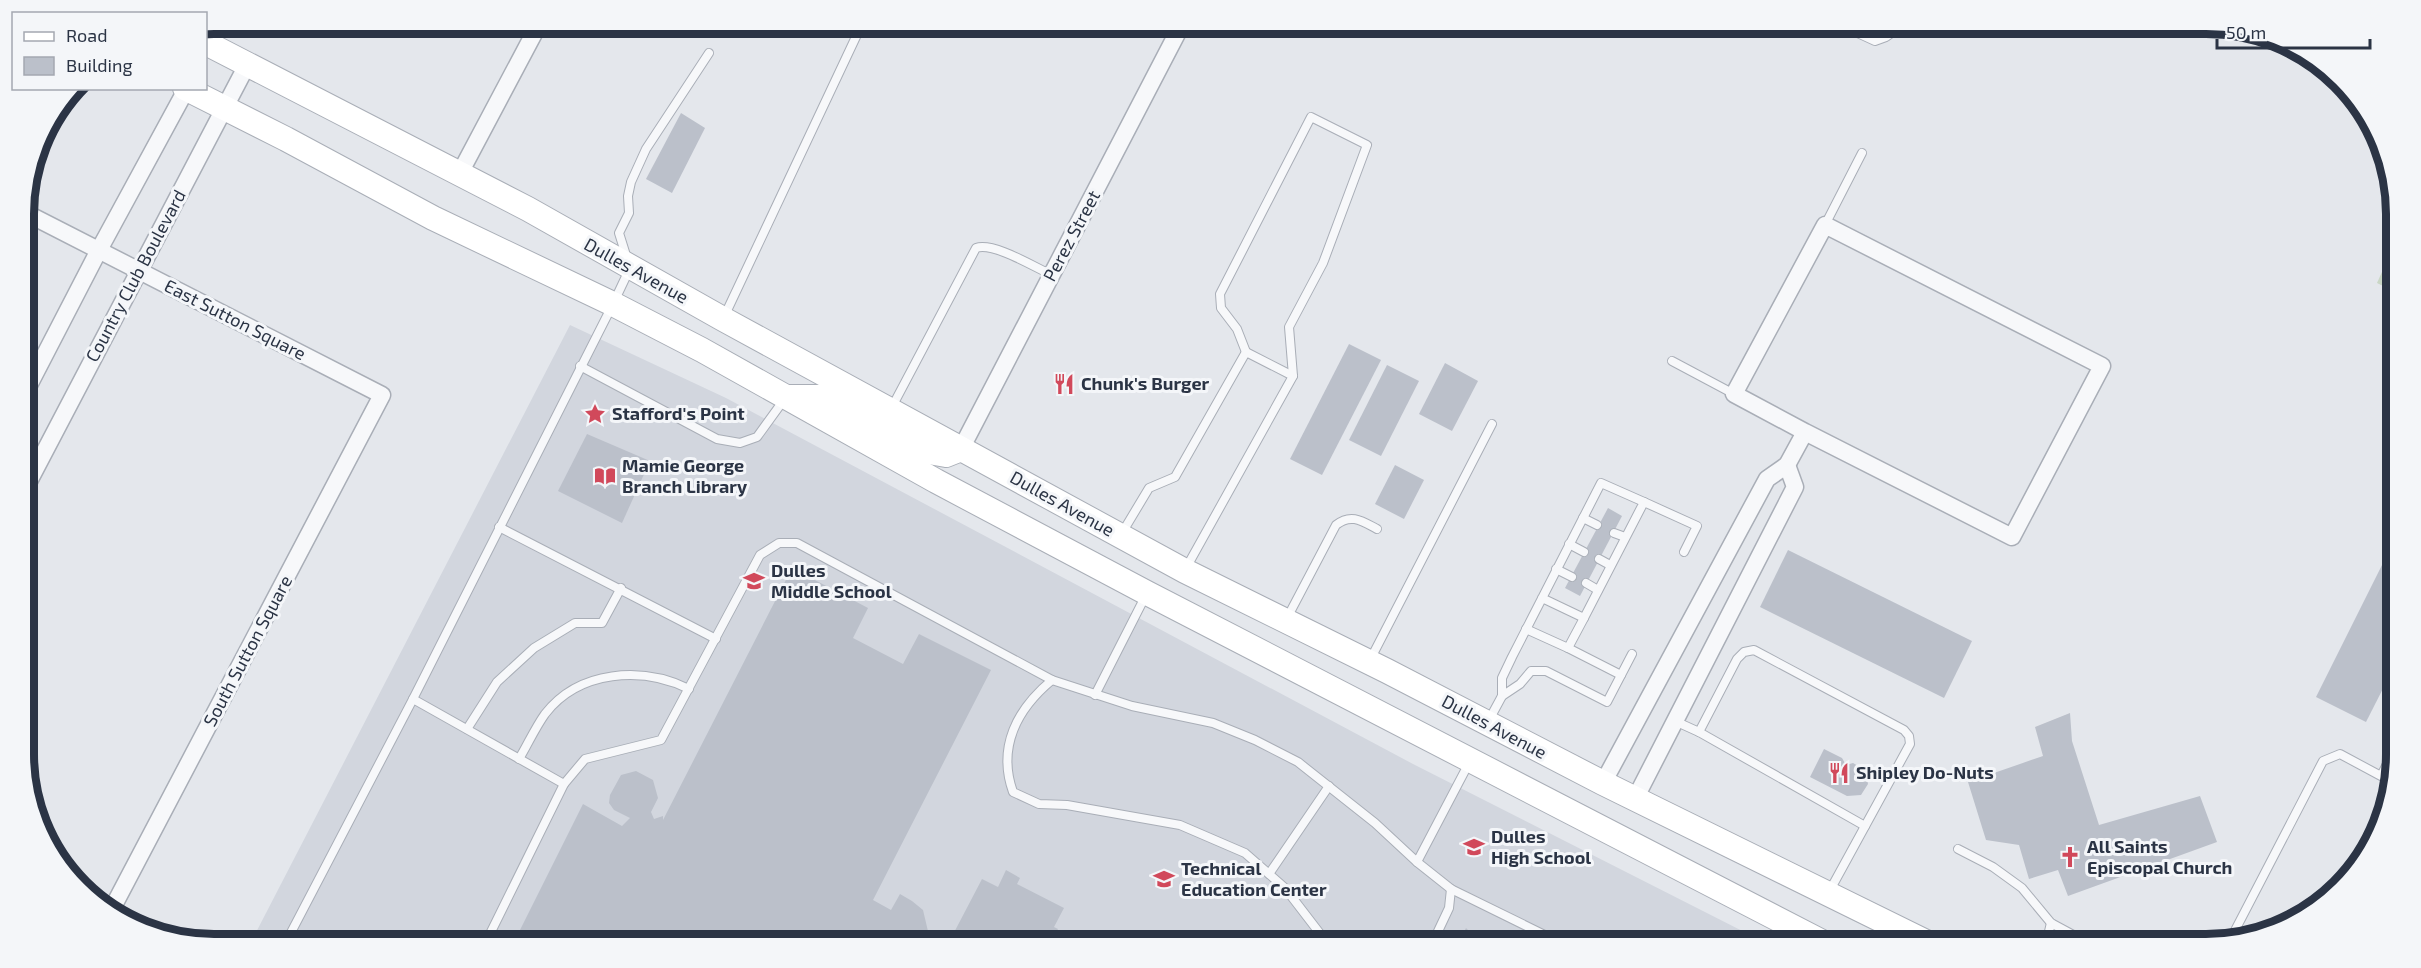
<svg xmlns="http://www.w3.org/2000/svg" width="2421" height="968" font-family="'Exo 2',sans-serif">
<rect width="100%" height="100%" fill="#e4e7ec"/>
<path fill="#d2d6de" d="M570 325 726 398 1413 764 1768 944H250Z"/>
<path fill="#c9d6c5" d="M2395 243 2396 265 2385 287 2377 283Z"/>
<g fill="#bbc0ca">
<path d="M681 113 705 128 672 193 646 179Z"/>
<path d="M1349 344 1381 360 1322 475 1290 459Z"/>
<path d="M1445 363 1478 381 1452 431 1419 414Z"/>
<path d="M1387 365 1419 381 1381 456 1349 440Z"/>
<path d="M587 434 650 461 622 523 558 491Z"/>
<path d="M1395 465 1424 480 1404 519 1375 504Z"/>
<path d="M1608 508 1622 516 1580 596 1565 588Z"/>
<path d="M2392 545 2396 547 2397 661 2366 722 2316 697Z"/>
<path d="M1788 550 1972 641 1944 698 1760 607Z"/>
<path d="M792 568 868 608 853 638 903 664 919 634 991 670 873 900 891 910 900 894 912 901 923 910 931 944H513L583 804 622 826 630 818 614 810 609 803 610 795 621 775 636 771 653 780 658 798 651 812 654 819 663 816V820Z"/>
<path d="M2070 713 2072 741 2099 825 2200 796 2217 842 2068 896 2058 870 2029 879 2019 845 1986 840 1968 782 2043 756 2035 727Z"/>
<path d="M1824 749 1842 758 1846 765 1853 763 1865 770 1868 784 1861 795 1847 796 1810 777Z"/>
<path d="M1006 870 1020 878 1017 884 1064 908 1054 927 1058 929 1050 944H948L982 879 998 887Z"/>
<path d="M1466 928 1482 944H1458Z"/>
<path d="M1499 932 1522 944H1494Z"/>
</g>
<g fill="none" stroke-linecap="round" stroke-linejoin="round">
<defs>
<g id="service">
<path d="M1838 24 1875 41 1886 37 1904 24"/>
<path d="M1825 225 1862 153"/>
<path d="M724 317 862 24"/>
<path d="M1672 361 1734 394"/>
<path d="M580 366 717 439 740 443 757 437 786 397"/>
<path d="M892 407 976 248C994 242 1034 267 1052 275"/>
<path d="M1644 502 1697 526 1684 552"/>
<path d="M1583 518 1597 525"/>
<path d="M499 527 716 639"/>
<path d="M1122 533 1149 488 1175 477 1246 352 1293 376"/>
<path d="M1614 533 1625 537"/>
<path d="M1569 544 1584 552"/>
<path d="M1599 559 1610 565"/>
<path d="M1556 569 1572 577"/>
<path d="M1185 570 1293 376 1289 327 1323 263 1367 145 1311 117 1220 294 1221 308 1237 329 1246 352"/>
<path d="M1586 583 1598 590"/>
<path d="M1286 620 1336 525C1351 513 1362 521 1377 529"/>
<path d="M1526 629 1568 648 1584 618"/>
<path d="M1568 648 1621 675"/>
<path d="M1369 662 1492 424"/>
<path d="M1052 680C1017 709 997 747 1013 792L1039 804 1067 805 1180 825 1245 853 1285 888 1328 944"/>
<path d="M1095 695 1147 593"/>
<path d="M1502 696 1520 684 1531 671H1546L1607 702 1632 654"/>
<path d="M413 699 564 784 485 944"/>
<path d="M1489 720 1502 696V678L1512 657 1601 483 1644 502 1584 618 1542 598"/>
<path d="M1677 722 1699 732 1737 659 1744 652 1754 650 1904 730 1909 736 1910 744 1829 892"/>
<path d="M467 729 497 682 534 648 575 623H602L621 588"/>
<path d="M1699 732 1865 826"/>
<path d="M519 759C528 744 535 728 545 714 579 670 642 666 689 689"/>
<path d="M564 784 585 759 661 740 760 555 779 543H797L1052 680 1132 706 1213 723 1255 740 1298 762 1375 823 1417 862 1469 763"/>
<path d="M1958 849 1993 867 2022 888 2051 923 2090 944"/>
<path d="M1417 862 1451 889 1563 944"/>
<path d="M1269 874 1329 786"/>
<path d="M2229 942 2323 761 2340 754 2381 776 2397 744"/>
<path d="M285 944 413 699 613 304 630 268 619 233 629 213 628 196 631 182 646 149 709 53"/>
<path d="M1432 944 1449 908 1451 889"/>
<path d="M2046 944 2051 923"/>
</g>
<g id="minor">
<path d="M460 173 539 24"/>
<path d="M24 212 382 395 113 907"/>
<path d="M25 393 99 250 187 88"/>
<path d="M961 449 1182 24"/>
<path d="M1787 465 1805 432 1734 394 1825 225 2102 366 2012 537 1805 432"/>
<path d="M26 487 247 65"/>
<path d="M1603 783 1767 479 1787 465 1795 487 1635 799"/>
</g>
<g id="secondary">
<path d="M206 43 528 209 723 319 1185 571 1387 671 1603 783 1930 944"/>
<path d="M185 88 286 139 433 218 613 304 702 350 936 481 1147 593 1826 944"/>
<path d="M788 397H824L923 451 946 455 961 449"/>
</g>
</defs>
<use href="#service" stroke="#a9aeb7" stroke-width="10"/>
<use href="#minor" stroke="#a9aeb7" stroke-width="19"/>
<use href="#secondary" stroke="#a9aeb7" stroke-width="26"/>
<use href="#service" stroke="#f7f8fa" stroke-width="8"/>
<use href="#minor" stroke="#f7f8fa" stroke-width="16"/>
<use href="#secondary" stroke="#fff" stroke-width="24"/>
</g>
<defs>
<symbol id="restaurant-bare" viewBox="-9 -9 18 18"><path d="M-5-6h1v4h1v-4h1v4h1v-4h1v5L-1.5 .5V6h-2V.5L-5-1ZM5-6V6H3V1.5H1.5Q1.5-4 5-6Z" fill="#d1495b" stroke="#f4f6f9" stroke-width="2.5" paint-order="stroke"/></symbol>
<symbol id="sight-bare" viewBox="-9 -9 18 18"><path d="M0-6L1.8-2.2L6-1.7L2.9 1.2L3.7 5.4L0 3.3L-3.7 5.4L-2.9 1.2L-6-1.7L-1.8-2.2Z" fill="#d1495b" stroke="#f4f6f9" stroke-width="2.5" paint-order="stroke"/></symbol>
<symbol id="library-bare" viewBox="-9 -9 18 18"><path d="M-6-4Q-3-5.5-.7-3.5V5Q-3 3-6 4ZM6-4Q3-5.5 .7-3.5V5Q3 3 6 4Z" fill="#d1495b" stroke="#f4f6f9" stroke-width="2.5" paint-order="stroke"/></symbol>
<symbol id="school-bare" viewBox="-9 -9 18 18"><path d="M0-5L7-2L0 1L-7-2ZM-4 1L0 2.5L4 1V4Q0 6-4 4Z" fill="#d1495b" stroke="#f4f6f9" stroke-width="2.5" paint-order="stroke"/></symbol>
<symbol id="church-bare" viewBox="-9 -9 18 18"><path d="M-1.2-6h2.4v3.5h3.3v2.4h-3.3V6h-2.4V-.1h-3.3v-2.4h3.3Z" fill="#d1495b" stroke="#f4f6f9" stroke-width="2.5" paint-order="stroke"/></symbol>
</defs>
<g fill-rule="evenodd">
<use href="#restaurant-bare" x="1049" y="369" width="30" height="30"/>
<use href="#sight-bare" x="580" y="399" width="30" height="30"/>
<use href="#library-bare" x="590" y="461" width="30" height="30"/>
<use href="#school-bare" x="739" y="566" width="30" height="30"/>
<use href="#restaurant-bare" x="1824" y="758" width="30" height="30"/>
<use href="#school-bare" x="1459" y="832" width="30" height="30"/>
<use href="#church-bare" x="2055" y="842" width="30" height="30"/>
<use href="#school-bare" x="1149" y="864" width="30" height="30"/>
</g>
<g text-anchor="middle" stroke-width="6" stroke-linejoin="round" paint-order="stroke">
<g font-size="18" fill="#2b3445" stroke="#f4f6f9">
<text transform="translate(1072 236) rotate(-62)" y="6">Perez Street</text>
<text transform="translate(636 271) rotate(29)" y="6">Dulles Avenue</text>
<text transform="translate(136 276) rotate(-62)" y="6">Country Club Boulevard</text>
<text transform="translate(235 320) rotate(27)" y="6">East Sutton Square</text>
<text transform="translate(1062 504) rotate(29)" y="6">Dulles Avenue</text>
<text transform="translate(248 651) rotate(-62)" y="6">South Sutton Square</text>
<text transform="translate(1494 727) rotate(28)" y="6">Dulles Avenue</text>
</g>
<g font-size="18" font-weight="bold" fill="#2b3445" stroke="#f4f6f9" text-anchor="start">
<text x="1081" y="390">Chunk's Burger</text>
<text x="612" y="420">Stafford's Point</text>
<text x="622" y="472">Mamie George<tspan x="622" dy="21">Branch Library</tspan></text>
<text x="771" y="577">Dulles<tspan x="771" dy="21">Middle School</tspan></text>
<text x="1856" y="779">Shipley Do-Nuts</text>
<text x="1491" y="843">Dulles<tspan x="1491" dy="21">High School</tspan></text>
<text x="2087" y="853">All Saints<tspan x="2087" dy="21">Episcopal Church</tspan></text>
<text x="1181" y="875">Technical<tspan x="1181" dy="21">Education Center</tspan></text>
</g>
</g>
<path d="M0 0H2421V968H0ZM214 34H2206A180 180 0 0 1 2386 214V754A180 180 0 0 1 2206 934H214A180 180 0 0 1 34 754V214A180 180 0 0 1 214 34Z" fill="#f4f6f9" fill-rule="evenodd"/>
<path fill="none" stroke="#2b3445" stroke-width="8" d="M214 34H2206A180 180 0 0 1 2386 214V754A180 180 0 0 1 2206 934H214A180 180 0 0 1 34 754V214A180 180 0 0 1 214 34Z"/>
<rect x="12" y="12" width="195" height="78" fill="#f4f6f9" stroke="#a4a8b1" stroke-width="1.5"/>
<rect x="24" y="32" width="30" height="9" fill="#ffffff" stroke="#a4a8b1" stroke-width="1.5"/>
<text x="66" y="42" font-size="18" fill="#2b3445">Road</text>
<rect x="24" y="57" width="30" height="18" fill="#bbc0ca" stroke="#a4a8b1" stroke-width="1.5"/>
<text x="66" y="72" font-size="18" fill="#2b3445">Building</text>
<path d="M2217 39v9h153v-9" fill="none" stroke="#2b3445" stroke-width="3"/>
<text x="2226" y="39" font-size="18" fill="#2b3445" stroke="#f4f6f9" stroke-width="4.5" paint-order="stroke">50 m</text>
</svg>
